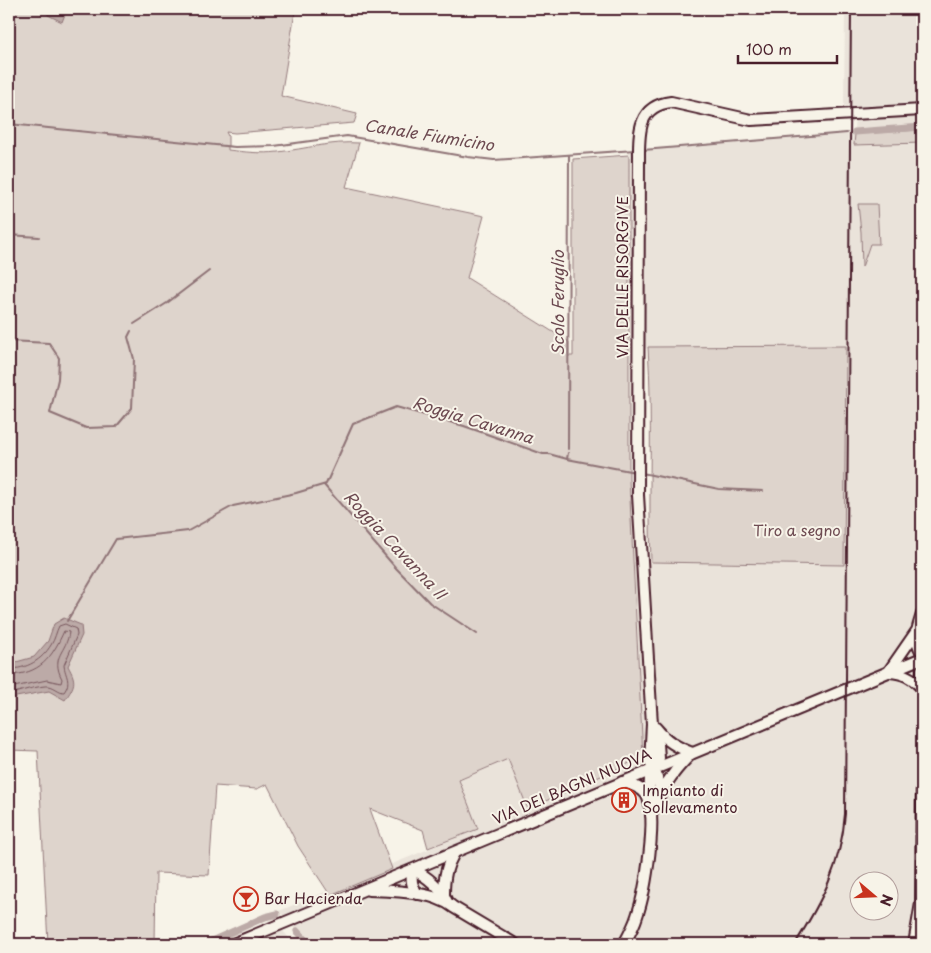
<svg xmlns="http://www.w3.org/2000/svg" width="931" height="953" font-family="'Playpen Sans',sans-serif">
<rect width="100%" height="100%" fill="#f7f3e8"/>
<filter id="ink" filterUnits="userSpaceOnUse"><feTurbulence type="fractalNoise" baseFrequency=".02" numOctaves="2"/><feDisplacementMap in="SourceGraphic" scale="10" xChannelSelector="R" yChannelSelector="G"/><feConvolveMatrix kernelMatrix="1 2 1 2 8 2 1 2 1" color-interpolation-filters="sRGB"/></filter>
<g filter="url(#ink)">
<g fill="#eae3da" fill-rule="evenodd">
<path d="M845 9H922V944H309L279 911 477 829 459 780 508 759 528 809 643 757 634 562 844 565 846 346 630 348 629 151 854 132 855 108 844 106ZM858 880H888V910H858Z"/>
<path d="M281 929 295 944H245Z"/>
</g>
<g fill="#ded4cc" stroke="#947a7c">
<path d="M9 9H287L295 12 281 96 357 114 354 123 235 133 226 132 228 136V150C245 152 261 154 278 152 305 149 332 141 359 143L346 187 484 216 467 278 569 342V356H573V159L629 155V479L643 757 528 809 508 759 459 780 478 829 428 848 423 830 370 809 392 869 330 895 298 846 267 784 257 789 215 786 209 875 156 873 155 944H48L38 751 9 750Z"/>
<path d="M920 130 922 143 854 145 855 134Z"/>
<path d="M858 204H877L879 244H870L862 267 861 232Z"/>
<path d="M846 346 844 565 651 562C648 490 653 418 648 347Z"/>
</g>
<g fill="#bcaaa7" stroke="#8e7275">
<path d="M48 9H67L62 22 48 15Z"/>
<path d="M64 618 81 625 82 635 68 666C77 682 75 685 65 700L49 691 16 697 9 701V664L34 657 48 641 54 624Z"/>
</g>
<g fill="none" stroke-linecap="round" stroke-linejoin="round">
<g stroke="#78575d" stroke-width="1">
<path d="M9 669C27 669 42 660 51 645 55 639 56 632 59 626L65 624 76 629 77 635 64 665C65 676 72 681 64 692 59 692 55 687 49 686 41 685 16 692 9 695"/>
<path d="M9 675C40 674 52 658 64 631L69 632C67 652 50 656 62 679L61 683 47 680 9 688"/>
</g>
<g stroke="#8e7275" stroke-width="2">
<path d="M9 19 16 9"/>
<path d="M9 124 235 147 274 146 347 136 468 157 494 160 635 150"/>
<path d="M643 150 847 133"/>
<path d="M9 235 39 237"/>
<path d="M134 324 167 303 209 271"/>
<path d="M9 341 49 343 59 358 58 379 50 413 86 428 116 427 132 408 134 359 128 337 131 331"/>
<path d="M568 449 569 156"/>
<path d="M567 459 635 472"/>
<path d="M642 473 719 489 763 491"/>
<path d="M324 485 395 567 430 603 477 634"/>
<path d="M67 621 116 539 188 531 233 506 296 493 326 484 353 424 396 407 464 426 543 454H549L567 459 568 453"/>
</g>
<g stroke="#bcaaa7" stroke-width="7">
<path d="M855 132 922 127"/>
<path d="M297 931 309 944"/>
<path d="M205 944 265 917 277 914"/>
</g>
<defs>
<g id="minor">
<path d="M922 614C917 631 913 636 922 653"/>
<path d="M922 669V697"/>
<path d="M889 671 916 632"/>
<path d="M890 672C903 673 912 677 921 687"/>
<path d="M656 728C666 741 677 747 692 753"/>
<path d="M622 782C630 784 641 787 646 794 659 814 645 893 637 916 634 926 629 935 624 944"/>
<path d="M661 790 656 774 650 762 652 724 638 495 639 161C639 134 637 106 671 102L751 120 922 110"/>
<path d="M649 800 650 778 659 758 658 744 654 730"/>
<path d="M651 815C660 791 671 774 689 756"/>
<path d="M413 870C426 875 442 889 447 902"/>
<path d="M413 870C410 880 412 885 417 894"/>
<path d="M369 890C393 891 434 891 453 907L515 944"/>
<path d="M444 894C444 878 446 867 454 853"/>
<path d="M233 944 922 658"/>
<path d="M914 944 921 903 922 785"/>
</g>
</defs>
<use href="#minor" stroke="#4a1f2b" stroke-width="14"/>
<use href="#minor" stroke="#f7f3e8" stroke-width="10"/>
<path stroke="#4a1f2b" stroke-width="2" d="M795 944C822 901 841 865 845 814L851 9"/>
</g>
</g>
<defs>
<symbol id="building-ring" viewBox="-11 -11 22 22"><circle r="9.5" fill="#f7f3e8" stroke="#c8321e" stroke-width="1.5"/><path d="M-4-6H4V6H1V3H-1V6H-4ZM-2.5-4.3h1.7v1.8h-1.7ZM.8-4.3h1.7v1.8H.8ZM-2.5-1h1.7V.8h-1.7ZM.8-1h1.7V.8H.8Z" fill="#c8321e"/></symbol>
<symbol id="bar-ring" viewBox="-11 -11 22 22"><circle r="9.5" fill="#f7f3e8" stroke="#c8321e" stroke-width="1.5"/><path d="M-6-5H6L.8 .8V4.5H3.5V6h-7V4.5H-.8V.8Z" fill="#c8321e"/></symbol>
</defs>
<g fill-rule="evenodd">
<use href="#building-ring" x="610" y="786" width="28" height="28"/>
<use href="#bar-ring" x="232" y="885" width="28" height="28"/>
</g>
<g text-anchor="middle" stroke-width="4" stroke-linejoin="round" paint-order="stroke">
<g font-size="15" fill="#4a1f2b" stroke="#f7f3e8">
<text transform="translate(623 277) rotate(-90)" y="5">VIA DELLE RISORGIVE</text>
<text transform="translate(572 787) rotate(-23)" y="5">VIA DEI BAGNI NUOVA</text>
</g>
<g font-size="15" fill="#6f4c53" stroke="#f7f3e8">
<text x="797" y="536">Tiro a segno</text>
</g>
<g font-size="15" fill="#4a1f2b" stroke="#f7f3e8" text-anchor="start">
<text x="642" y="796">Impianto di<tspan x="642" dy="17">Sollevamento</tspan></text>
<text x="264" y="904">Bar Hacienda</text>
</g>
<g font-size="16" font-style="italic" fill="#6c4950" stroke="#f7f3e8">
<text transform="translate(429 135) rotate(9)" y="6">Canale Fiumicino</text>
<text transform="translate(558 303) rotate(-90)" y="6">Scolo Feruglio</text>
<text transform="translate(473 420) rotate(17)" y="6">Roggia Cavanna</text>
<text transform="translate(395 545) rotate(47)" y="6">Roggia Cavanna II</text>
</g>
</g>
<rect width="931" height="953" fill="none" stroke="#f7f3e8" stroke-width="30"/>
<rect x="15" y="15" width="901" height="923" fill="none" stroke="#4a1f2b" stroke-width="2" filter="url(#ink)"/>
<g transform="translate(874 896) rotate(109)"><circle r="24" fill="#f7f3e8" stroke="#b29e9c"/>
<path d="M0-4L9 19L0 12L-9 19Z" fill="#c8321e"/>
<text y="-8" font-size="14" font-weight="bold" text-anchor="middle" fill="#4a1f2b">N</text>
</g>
<path d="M738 55v8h99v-8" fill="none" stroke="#4a1f2b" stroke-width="2.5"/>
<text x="746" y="55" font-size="15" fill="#4a1f2b" stroke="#f7f3e8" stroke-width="4" paint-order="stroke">100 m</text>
</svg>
